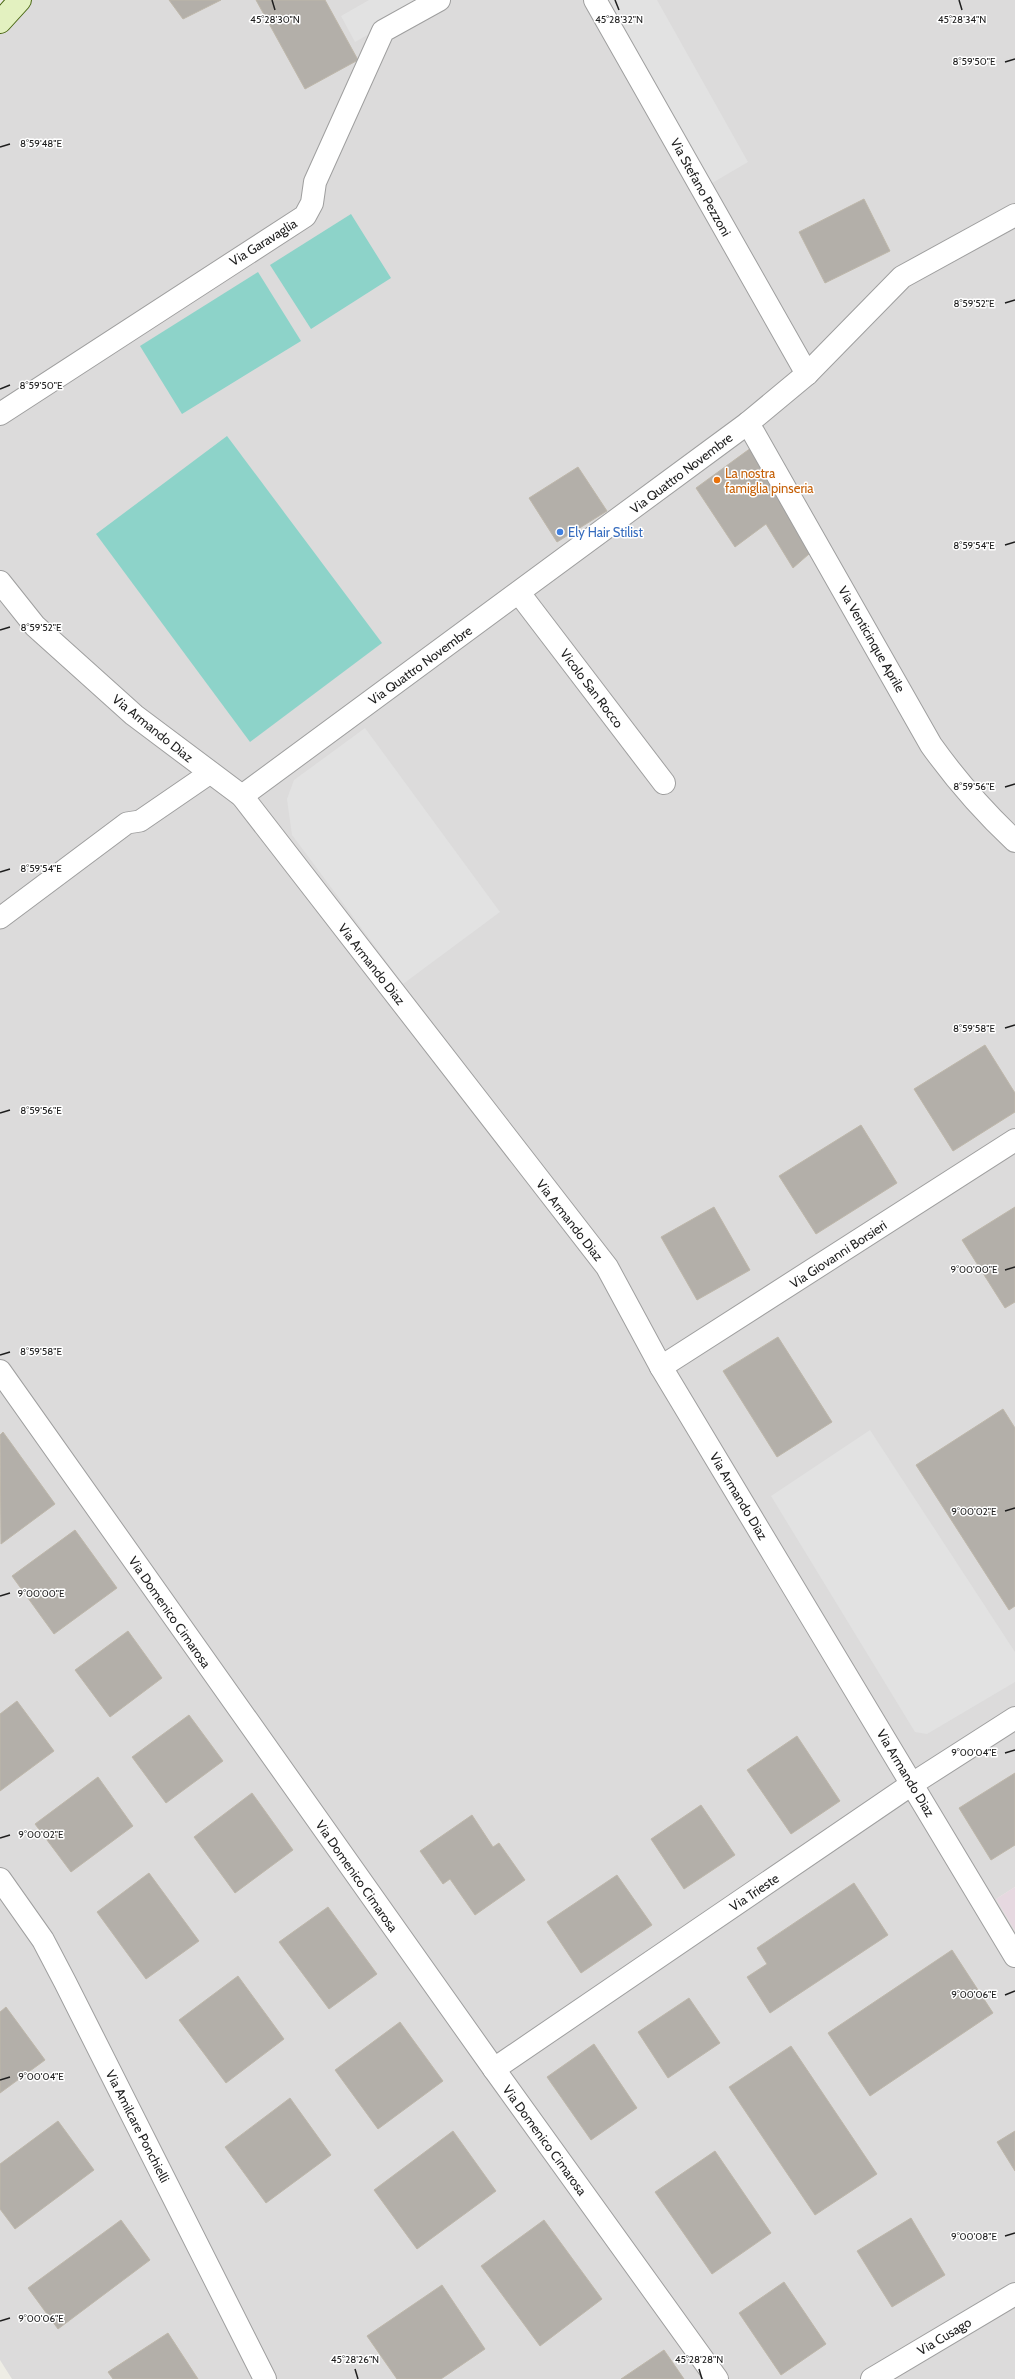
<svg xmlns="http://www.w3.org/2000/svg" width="1015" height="2379" font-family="Cabin,sans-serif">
<rect width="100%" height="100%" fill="#eeede5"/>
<path fill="#dcdbdb" d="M28 0H1015V1887L996 1899 1015 1931V2379H12L0 2360V32Z"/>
<path fill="#e6d8e0" d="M1015 1887V1931L996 1899Z"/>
<g fill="#8dd3c9">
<path d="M351 214 391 278 311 329 270 265Z"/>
<path d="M258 272 301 341 182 414 140 346Z"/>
<path d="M227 436 382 643 250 742 96 534Z"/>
</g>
<g fill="#e2e2e2">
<path d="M369 0H430L355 42 341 16Z"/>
<path d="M595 0H657L748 162 702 189Z"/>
<path d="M365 728 500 912 403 984 292 835 287 799 294 780Z"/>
<path d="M870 1430 1015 1652V1682L927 1734 915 1732 771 1496Z"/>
</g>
<g fill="#b3afa9" stroke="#beb7aa">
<path d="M169 0H221L183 19Z"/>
<path d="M256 0H325L358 60 305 89Z"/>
<path d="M864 199 890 251 825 283 799 232Z"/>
<path d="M755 445 817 547 793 568 766 524 735 547 696 488Z"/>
<path d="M578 467 607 511 557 542 529 498Z"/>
<path d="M985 1045 1015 1093V1112L953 1151 914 1089Z"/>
<path d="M861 1125 897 1183 816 1234 779 1176Z"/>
<path d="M714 1207 750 1270 697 1300 661 1237Z"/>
<path d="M1015 1207V1302L1005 1308 962 1240Z"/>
<path d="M778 1337 832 1422 777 1457 723 1371Z"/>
<path d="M1003 1409 1015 1428V1606L1009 1610 916 1465Z"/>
<path d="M3 1432 55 1504 1 1544 0 1435Z"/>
<path d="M75 1530 117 1588 54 1634 12 1576Z"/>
<path d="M128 1631 162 1678 110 1717 75 1670Z"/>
<path d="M17 1701 54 1751 0 1791V1714Z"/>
<path d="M189 1715 223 1761 166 1803 132 1757Z"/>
<path d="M797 1736 840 1801 791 1834 747 1770Z"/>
<path d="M1015 1773V1845L991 1860 959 1808Z"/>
<path d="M98 1777 133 1826 71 1872 35 1824Z"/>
<path d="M252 1793 293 1850 235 1893 194 1837Z"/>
<path d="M701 1805 735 1855 684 1889 651 1839Z"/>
<path d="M472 1815 493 1847 499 1843 525 1880 475 1915 450 1879 443 1884 420 1851Z"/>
<path d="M149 1873 199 1941 146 1979 97 1912Z"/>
<path d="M617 1875 652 1925 581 1973 547 1922Z"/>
<path d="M854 1883 888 1935 770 2013 747 1977 767 1964 757 1948Z"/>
<path d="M328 1907 377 1974 329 2009 279 1942Z"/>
<path d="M952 1950 993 2013 870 2096 828 2033Z"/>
<path d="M238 1976 284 2039 226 2083 179 2020Z"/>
<path d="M689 1998 720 2043 668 2078 638 2032Z"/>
<path d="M6 2007 45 2060 0 2093V2012Z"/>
<path d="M400 2022 443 2081 378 2129 335 2070Z"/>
<path d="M594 2044 637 2108 591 2140 547 2077Z"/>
<path d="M791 2046 877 2174 815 2215 729 2087Z"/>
<path d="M290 2098 331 2155 266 2203 225 2147Z"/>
<path d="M58 2121 94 2170 15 2229 0 2209V2164Z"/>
<path d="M453 2131 496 2191 417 2249 374 2190Z"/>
<path d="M1015 2131V2171L997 2142Z"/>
<path d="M715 2151 771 2233 712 2274 655 2192Z"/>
<path d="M911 2218 945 2275 892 2307 857 2251Z"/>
<path d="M121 2220 150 2260 58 2329 28 2288Z"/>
<path d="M544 2220 602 2299 540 2346 481 2266Z"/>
<path d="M784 2282 826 2344 781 2375 739 2313Z"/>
<path d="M442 2285 485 2349 441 2379H397L367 2336Z"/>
<path d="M168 2333 198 2379H113L108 2372Z"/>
<path d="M664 2350 684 2379H621Z"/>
</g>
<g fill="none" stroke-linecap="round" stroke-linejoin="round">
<defs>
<path id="lane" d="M0 918 127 823 140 821 210 773"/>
<g id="street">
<path d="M595 0 807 374"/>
<path d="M0 414 305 216 312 203 315 182 383 31 439 0"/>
<path d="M748 423 931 745C956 780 983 811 1015 841"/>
<path d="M0 582 35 626 134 715 242 796 607 1267 661 1367 1015 1956"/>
<path d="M519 593 664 783"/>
<path d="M242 796 748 423 807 374 902 277 1015 215"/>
<path d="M661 1367 1015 1140"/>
<path d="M0 1371 494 2069 717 2379"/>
<path d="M0 1879 43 1940 65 1982 265 2379"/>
<path d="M494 2069 912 1784 1015 1718"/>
<path d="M872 2379 1015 2294"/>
</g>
<path id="secondary" d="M0 22 20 0"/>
</defs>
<use href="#lane" stroke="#9f9f9f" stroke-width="23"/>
<use href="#street" stroke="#9f9f9f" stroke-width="24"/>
<use href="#secondary" stroke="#4a6812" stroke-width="24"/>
<use href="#lane" stroke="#fff" stroke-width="21"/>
<use href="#street" stroke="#fff" stroke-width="22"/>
<use href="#secondary" stroke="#e3f1c0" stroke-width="22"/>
</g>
<path fill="none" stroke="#1e1e1e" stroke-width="1.5" d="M272 0 275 10M615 0 619 10M959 0 962 10M1005 62 1015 59M0 147 10 144M1005 303 1015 300M0 389 10 385M1005 545 1015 542M0 630 10 627M1005 787 1015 784M0 872 10 869M1005 1028 1015 1025M0 1113 10 1110M1005 1270 1015 1267M0 1355 10 1352M1005 1511 1015 1508M0 1596 10 1593M1005 1753 1015 1750M0 1838 10 1835M1005 1995 1015 1991M0 2080 10 2077M1005 2236 1015 2233M0 2321 10 2318M355 2369 358 2379M699 2369 702 2379"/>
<circle fill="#e8710a" stroke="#fff" stroke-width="1.5" cx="717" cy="480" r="4"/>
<circle fill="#3f7fe0" stroke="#fff" stroke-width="1.5" cx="560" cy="532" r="4"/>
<g text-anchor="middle" stroke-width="3" stroke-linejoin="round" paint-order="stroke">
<g font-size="13" fill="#1e1e1e" stroke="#fff">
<text transform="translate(701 187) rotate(61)" y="5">Via Stefano Pezzoni</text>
<text transform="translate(263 242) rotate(-32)" y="5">Via Garavaglia</text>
<text transform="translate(681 473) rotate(-37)" y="5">Via Quattro Novembre</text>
<text transform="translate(872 639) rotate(60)" y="5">Via Venticinque Aprile</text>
<text transform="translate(420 665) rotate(-36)" y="5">Via Quattro Novembre</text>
<text transform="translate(592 688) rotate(53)" y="5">Vicolo San Rocco</text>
<text transform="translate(153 728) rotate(39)" y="5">Via Armando Diaz</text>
<text transform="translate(372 964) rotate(52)" y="5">Via Armando Diaz</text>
<text transform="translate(570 1220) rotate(52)" y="5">Via Armando Diaz</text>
<text transform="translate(838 1254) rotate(-33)" y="5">Via Giovanni Borsieri</text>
<text transform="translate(739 1496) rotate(59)" y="5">Via Armando Diaz</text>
<text transform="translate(170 1612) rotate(55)" y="5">Via Domenico Cimarosa</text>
<text transform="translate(906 1773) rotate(59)" y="5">Via Armando Diaz</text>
<text transform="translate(357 1876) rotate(55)" y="5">Via Domenico Cimarosa</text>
<text transform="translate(754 1892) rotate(-34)" y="5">Via Trieste</text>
<text transform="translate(138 2126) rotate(63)" y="5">Via Amilcare Ponchielli</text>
<text transform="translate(545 2140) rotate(54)" y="5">Via Domenico Cimarosa</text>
<text transform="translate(944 2336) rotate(-31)" y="5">Via Cusago</text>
</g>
<g font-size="13" fill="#c56008" stroke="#fff" text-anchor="start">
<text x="725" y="478">La nostra<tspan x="725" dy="15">famiglia pinseria</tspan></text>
</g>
<g font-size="13" fill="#366cbe" stroke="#fff" text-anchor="start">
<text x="568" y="537">Ely Hair Stilist</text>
</g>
</g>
<g font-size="10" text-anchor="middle" fill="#1e1e1e" stroke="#fff" stroke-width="3" stroke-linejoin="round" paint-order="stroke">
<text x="275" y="23">45°28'30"N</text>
<text x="619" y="23">45°28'32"N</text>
<text x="962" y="23">45°28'34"N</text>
<text x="974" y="65">8°59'50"E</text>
<text x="41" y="147">8°59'48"E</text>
<text x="974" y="307">8°59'52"E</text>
<text x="41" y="389">8°59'50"E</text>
<text x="974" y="549">8°59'54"E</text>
<text x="41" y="631">8°59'52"E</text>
<text x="974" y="790">8°59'56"E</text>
<text x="41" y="872">8°59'54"E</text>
<text x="974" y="1032">8°59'58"E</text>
<text x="41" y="1114">8°59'56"E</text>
<text x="974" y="1273">9°00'00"E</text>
<text x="41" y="1355">8°59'58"E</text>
<text x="974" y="1515">9°00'02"E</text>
<text x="41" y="1597">9°00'00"E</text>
<text x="974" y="1756">9°00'04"E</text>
<text x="41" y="1838">9°00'02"E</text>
<text x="974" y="1998">9°00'06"E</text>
<text x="41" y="2080">9°00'04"E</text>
<text x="974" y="2240">9°00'08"E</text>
<text x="41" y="2322">9°00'06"E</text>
<text x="355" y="2363">45°28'26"N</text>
<text x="699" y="2363">45°28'28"N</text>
</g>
</svg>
